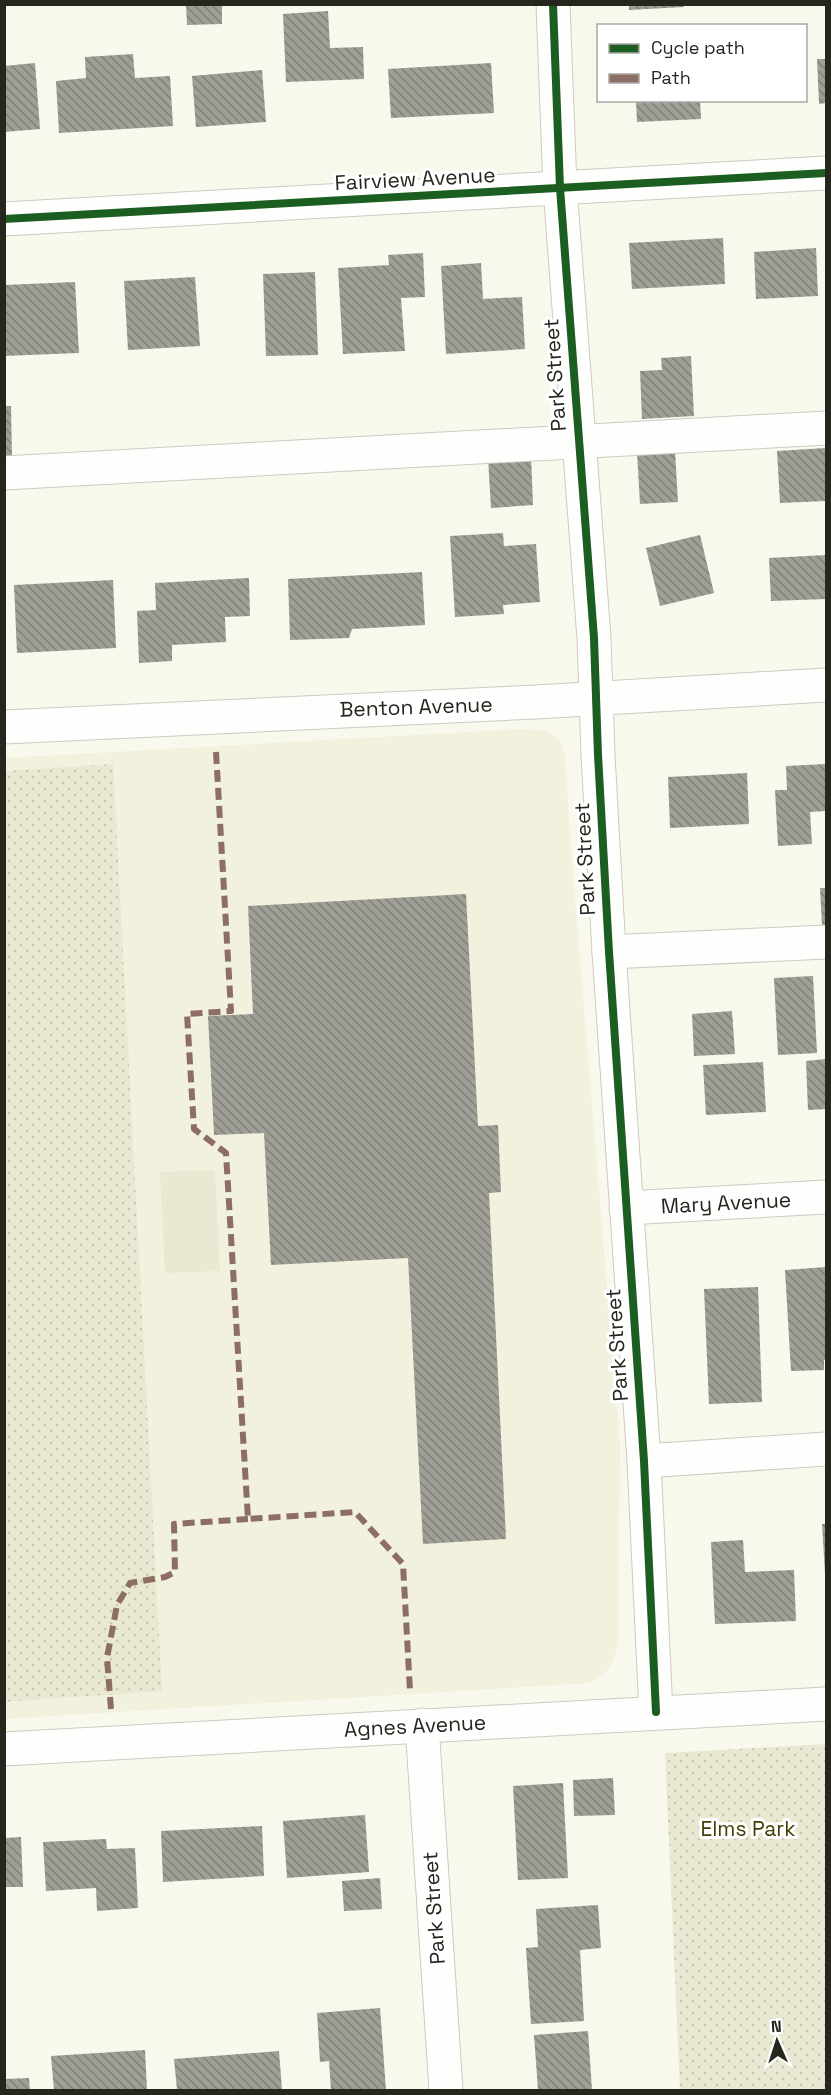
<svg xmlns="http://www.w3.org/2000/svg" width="831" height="2095" font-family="'Space Grotesk',sans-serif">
<defs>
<pattern id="park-dots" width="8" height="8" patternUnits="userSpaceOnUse" patternTransform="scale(1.5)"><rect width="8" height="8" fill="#e9e9d3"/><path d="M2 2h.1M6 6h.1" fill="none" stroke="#c8c8b5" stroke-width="1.8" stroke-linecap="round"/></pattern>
<pattern id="building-back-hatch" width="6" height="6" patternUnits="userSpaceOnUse" patternTransform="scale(1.5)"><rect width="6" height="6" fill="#9f9f97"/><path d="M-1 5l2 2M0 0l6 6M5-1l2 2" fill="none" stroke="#81817b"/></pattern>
</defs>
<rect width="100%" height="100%" fill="#f8f8ed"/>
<path fill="#f2f1dd" d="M522 729 548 731 560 740 565 755 571 850 620 1445 618 1643 614 1660 605 1673 591 1683 5 1719V758Z"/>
<g fill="url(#park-dots)">
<path d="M113 764 162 1691 5 1702V771Z"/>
<path d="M826 1744V2090H680L665 1753Z"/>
</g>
<path fill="#e9e9d3" d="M215 1170 220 1271 165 1273 160 1172Z"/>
<g fill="url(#building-back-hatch)">
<path d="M186 4H222V24L187 25Z"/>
<path d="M629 4H684V7L629 10Z"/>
<path d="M328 11 330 48 363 47 364 79 286 82 283 14Z"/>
<path d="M133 54 135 78 170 76 173 126 59 133 56 81 86 78 85 57Z"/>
<path d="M817 59H826V103L819 104Z"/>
<path d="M35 63 40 129 4 132V66Z"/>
<path d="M491 63 494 113 391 118 388 69Z"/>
<path d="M262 70 266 122 196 127 192 76Z"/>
<path d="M636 100H700L701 119 637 122Z"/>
<path d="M723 238 725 284 632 289 629 243Z"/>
<path d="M816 248 818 296 756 299 754 252Z"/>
<path d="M423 253 425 297 401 298 405 351 343 354 338 268 389 265 388 255Z"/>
<path d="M481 263 483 299 522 297 525 349 446 354 441 266Z"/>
<path d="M315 272 318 355 266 356 263 274Z"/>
<path d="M195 277 200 346 128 350 124 281Z"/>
<path d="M75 282 79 353 4 356V285Z"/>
<path d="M691 356 694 416 642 419 640 371 662 370 661 358Z"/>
<path d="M4 406H11L12 457 4 458Z"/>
<path d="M826 448V501L780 503 777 451Z"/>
<path d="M675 451 678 502 640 504 637 453Z"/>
<path d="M531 455 533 505 491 508 488 458Z"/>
<path d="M503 533 504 546 536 544 540 602 503 605 504 614 455 617 450 536Z"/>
<path d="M700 535 714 593 660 606 646 548Z"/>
<path d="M826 555V599L771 601 769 558Z"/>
<path d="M422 572 425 625 352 629 349 638 290 640 288 579Z"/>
<path d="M249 578 250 616 225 617 226 642 172 645V661L139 663 137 611 156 610 155 583Z"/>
<path d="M113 580 116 648 17 653 14 585Z"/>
<path d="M826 764V811L810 812 812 844 778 846 775 790H787L786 766Z"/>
<path d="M747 773 749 824 670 828 668 777Z"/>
<path d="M820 888H826V925H822Z"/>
<path d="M466 894 478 1126 498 1125 501 1192 489 1193 506 1539 423 1544 408 1258 271 1265 264 1133 214 1135 208 1016 253 1014 248 906Z"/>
<path d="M813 976 817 1053 778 1055 774 978Z"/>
<path d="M732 1011 735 1054 694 1056 692 1014Z"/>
<path d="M826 1059V1109L808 1110 806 1061Z"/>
<path d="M763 1062 766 1112 706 1115 703 1065Z"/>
<path d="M826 1267V1360H824V1370L791 1371 785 1270Z"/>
<path d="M758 1287 762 1402 709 1404 704 1289Z"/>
<path d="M822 1524H826V1574H825Z"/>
<path d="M743 1540 745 1572 794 1570 796 1621 715 1624 711 1542Z"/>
<path d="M613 1778 615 1815 574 1816 573 1780Z"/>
<path d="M563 1783 568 1878 518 1880 513 1786Z"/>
<path d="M365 1815 369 1872 287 1878 283 1821Z"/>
<path d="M262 1826 264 1876 163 1882 161 1831Z"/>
<path d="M21 1837 23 1887H4V1838Z"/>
<path d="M106 1839 107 1849 135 1848 138 1908 97 1911 96 1888 46 1891 43 1842Z"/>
<path d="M380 1878 382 1909 344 1911 342 1881Z"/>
<path d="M598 1905 601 1948 580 1950 584 2021 531 2024 526 1948 538 1947 536 1909Z"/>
<path d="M380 2008 386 2090H331L329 2061 320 2062 317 2013Z"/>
<path d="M588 2031 592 2090H538L534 2035Z"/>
<path d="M145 2050 147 2090H54L51 2056Z"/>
<path d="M279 2051 282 2090H177L174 2059Z"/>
<path d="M29 2078 30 2090H5V2079Z"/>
</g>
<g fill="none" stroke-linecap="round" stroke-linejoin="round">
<defs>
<g id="minor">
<path d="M553 4 560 188 594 638 598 755 609 952 644 1461 656 1712"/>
<path d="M4 219 826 173"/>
<path d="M4 473 826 428"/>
<path d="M4 727 536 702 826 685"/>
<path d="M609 952 826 942"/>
<path d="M626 1208 826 1197"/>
<path d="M644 1461 826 1449"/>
<path d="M422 1725 446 2090"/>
<path d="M4 1749 826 1704"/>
</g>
</defs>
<use href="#minor" stroke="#cbcbc3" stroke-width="35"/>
<use href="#minor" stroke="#fefefc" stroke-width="33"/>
<g stroke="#8d6e63" stroke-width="6" stroke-dasharray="12 6" stroke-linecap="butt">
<path d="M216 752 231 1011 187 1014 194 1129 226 1153 248 1519 355 1512 403 1564 410 1691"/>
<path d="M111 1709 107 1658 117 1605 130 1583 165 1577 175 1572 174 1524 248 1519"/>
</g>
<defs>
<g id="cycleway">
<path d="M553 4 560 188 594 638 598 755 609 952 644 1461 656 1712"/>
<path d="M4 219 826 173"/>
</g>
</defs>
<use href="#cycleway" stroke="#fff" stroke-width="11"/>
<use href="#cycleway" stroke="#1b5e20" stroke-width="8"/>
</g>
<g text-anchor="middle" stroke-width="6" stroke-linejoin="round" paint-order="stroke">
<g font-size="21" fill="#26261f" stroke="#fff">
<text transform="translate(415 179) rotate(-3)" y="7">Fairview Avenue</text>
<text transform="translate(555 375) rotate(-94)" y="7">Park Street</text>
<text transform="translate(416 707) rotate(-2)" y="7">Benton Avenue</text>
<text transform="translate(585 859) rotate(-93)" y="7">Park Street</text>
<text transform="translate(726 1203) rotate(-3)" y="7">Mary Avenue</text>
<text transform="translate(617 1345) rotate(-94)" y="7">Park Street</text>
<text transform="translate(415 1726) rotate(-3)" y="7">Agnes Avenue</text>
<text transform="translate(434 1908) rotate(-94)" y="7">Park Street</text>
</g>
<g font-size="21" fill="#413e02" stroke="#fff">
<text x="748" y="1836">Elms Park</text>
</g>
</g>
<rect width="831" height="2095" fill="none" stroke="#26261f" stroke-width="12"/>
<rect x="597" y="24" width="210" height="78" fill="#ffffff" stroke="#a8a8a5" stroke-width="1.5"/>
<rect x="609" y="44" width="30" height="9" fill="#1b5e20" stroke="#a8a8a5" stroke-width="1.5"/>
<text x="651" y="54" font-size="18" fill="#26261f">Cycle path</text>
<rect x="609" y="74" width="30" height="9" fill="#8d6e63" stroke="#a8a8a5" stroke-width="1.5"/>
<text x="651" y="84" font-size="18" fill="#26261f">Path</text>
<g transform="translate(777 2041) rotate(357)" stroke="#ffffff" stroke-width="4.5" paint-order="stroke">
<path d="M0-4.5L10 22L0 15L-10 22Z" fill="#26261f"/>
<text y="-9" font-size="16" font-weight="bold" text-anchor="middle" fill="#26261f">N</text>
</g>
</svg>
